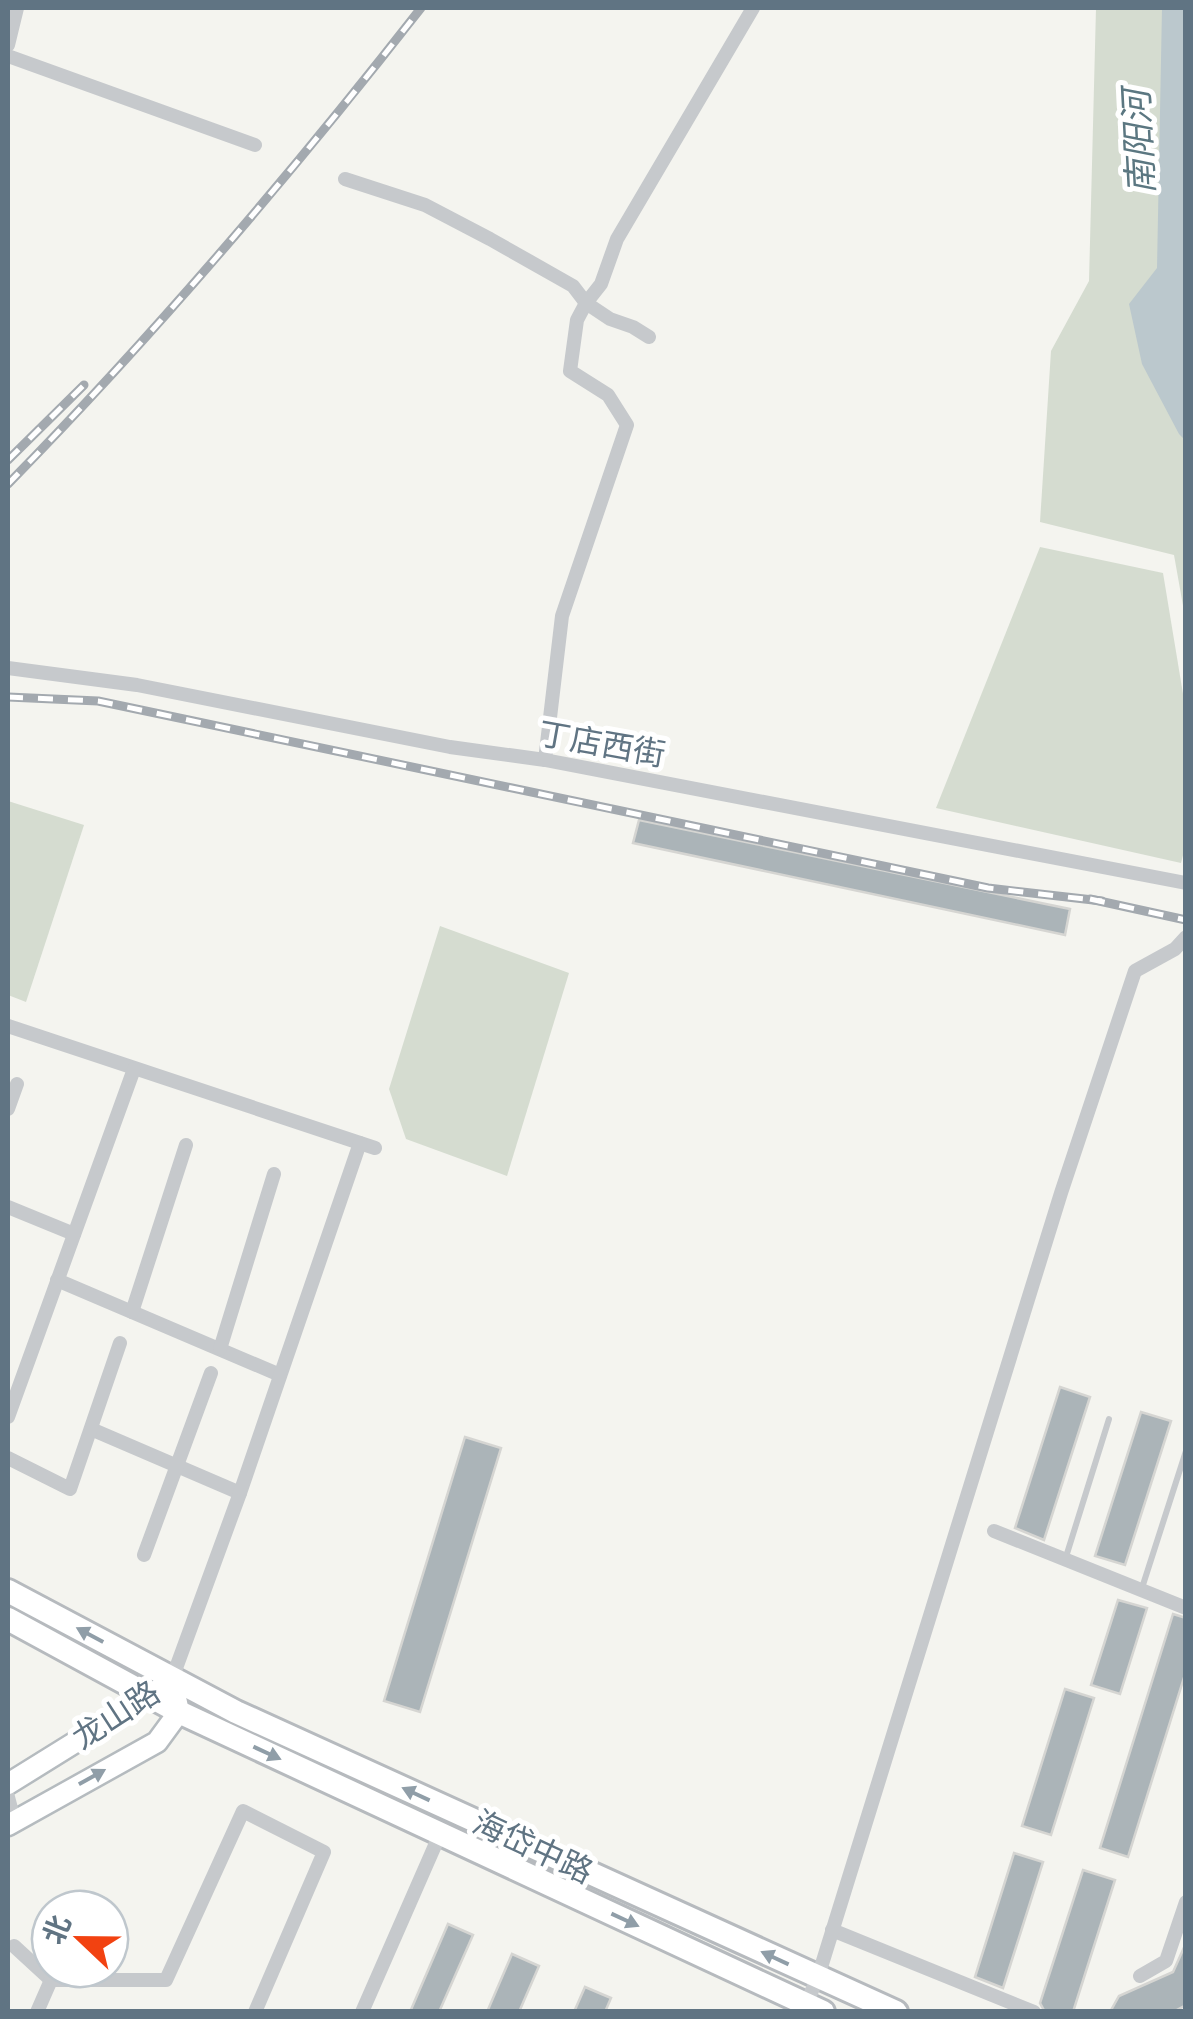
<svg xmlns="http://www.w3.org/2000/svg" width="1193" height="2019" font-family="Karla,'Noto Sans SC',sans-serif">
<rect width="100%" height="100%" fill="#f4f4ef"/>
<g fill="#d5dcd0">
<path d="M1096 8H1185V617L1174 555 1040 522 1051 351 1089 281Z"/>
<path d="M1040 547 1163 573 1185 706 1186 844 1181 863 936 808Z"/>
<path d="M8 801 84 825 26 1002 8 995Z"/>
<path d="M440 926 569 973 507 1176 406 1139 389 1089Z"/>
</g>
<path fill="#bbc8cd" d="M1162 8H1185V440L1179 434 1142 364 1129 304 1157 268Z"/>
<g fill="#abb4b8" stroke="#d5d5d2" stroke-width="2.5">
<path d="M639 820 1070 909 1065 935 633 843Z"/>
<path d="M1060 1387 1090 1397 1044 1540 1015 1528Z"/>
<path d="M1141 1412 1171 1421 1125 1565 1095 1556Z"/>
<path d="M465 1437 501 1448 420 1712 384 1701Z"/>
<path d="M1118 1600 1147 1608 1120 1694 1091 1685Z"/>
<path d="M1173 1614 1186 1618V1671L1128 1857 1100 1848Z"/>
<path d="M1065 1689 1094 1698 1051 1835 1022 1826Z"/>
<path d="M1014 1853 1043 1862 1003 1988 975 1977Z"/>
<path d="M1083 1870 1115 1880 1073 2012H1045L1040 2003Z"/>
<path d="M448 1924 473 1935 439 2012H410Z"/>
<path d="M1186 1943V2005L1173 2012H1110L1119 1996 1173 1972Z"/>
<path d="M512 1954 539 1966 519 2012H487Z"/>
<path d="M585 1987 611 1998 605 2012H574Z"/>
</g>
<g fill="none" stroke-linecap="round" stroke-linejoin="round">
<defs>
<path id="secondary" d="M8 1784 148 1697 172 1679 179 1712 157 1742 8 1825"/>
<g id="primary">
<path d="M8 1591 236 1712 896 2012"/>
<path d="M8 1619 179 1712 823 2012"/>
</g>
</defs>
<use href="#secondary" stroke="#b5bbbf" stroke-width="25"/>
<use href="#primary" stroke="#b6babe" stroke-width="28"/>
<g stroke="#c6c9cc" stroke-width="6">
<path d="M1065 1560 1109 1419"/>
<path d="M1141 1591 1186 1451"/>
</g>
<g stroke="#c6c9cc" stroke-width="14">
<path d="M8 45 17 8"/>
<path d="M8 56 255 145"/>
<path d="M345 179 425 205 490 239 573 286 586 303 610 319 633 327 649 337"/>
<path d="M8 668 137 685 450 747 545 760 1186 883"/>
<path d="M545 760 562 616 627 425 608 395 570 371 577 320 586 303 601 284 617 239 753 8"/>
<path d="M8 1026 375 1148"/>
<path d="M8 1109 17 1084"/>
<path d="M8 1207 74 1234"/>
<path d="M57 1280 280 1375"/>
<path d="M132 1312 186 1145"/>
<path d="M220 1349 274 1174"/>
<path d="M8 1417 134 1069"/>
<path d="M91 1429 240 1493"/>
<path d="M8 1458 70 1489 120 1343"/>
<path d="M994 1531 1186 1608"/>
<path d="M144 1555 211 1373"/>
<path d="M172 1679 240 1493 360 1143"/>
<path d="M8 1797 14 1820"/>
<path d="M832 1930 1034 2012"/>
<path d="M14 1946 51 1980H166L243 1811 324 1852 255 2012"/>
<path d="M1140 1976 1166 1961 1186 1902"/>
<path d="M806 2004 818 1977 1061 1193 1135 971 1175 949 1186 937"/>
<path d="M37 2012 51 1980"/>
<path d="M362 2012 440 1834"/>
</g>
<use href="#secondary" stroke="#fff" stroke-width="20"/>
<use href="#primary" stroke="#fff" stroke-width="22"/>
<defs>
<g id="rail">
<path d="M8 460 84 385"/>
<path d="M8 484C155 334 292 173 421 8"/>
<path d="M8 697 98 701 988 888 1102 901"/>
<path d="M1090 899 1186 920"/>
</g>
</defs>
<use href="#rail" stroke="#a3a9af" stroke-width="9"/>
<use href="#rail" stroke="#fff" stroke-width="5" stroke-dasharray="15" stroke-linecap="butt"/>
</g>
<defs><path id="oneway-solid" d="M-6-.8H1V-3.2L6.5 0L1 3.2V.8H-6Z" transform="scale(2.5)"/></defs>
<g fill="#909ea8">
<use href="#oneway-solid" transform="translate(90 1635) rotate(-152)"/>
<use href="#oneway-solid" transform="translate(267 1753) rotate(25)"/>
<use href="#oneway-solid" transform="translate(92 1777) rotate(-29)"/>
<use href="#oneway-solid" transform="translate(416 1794) rotate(-155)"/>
<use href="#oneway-solid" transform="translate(625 1920) rotate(25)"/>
<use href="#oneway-solid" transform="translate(775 1958) rotate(-155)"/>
</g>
<g text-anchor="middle" stroke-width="10" stroke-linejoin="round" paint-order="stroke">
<g font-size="32" fill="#607483" stroke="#fff">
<text transform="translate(602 744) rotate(10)" y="11">丁店西街</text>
<text transform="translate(116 1715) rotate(-33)" y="11">龙山路</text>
<text transform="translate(533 1847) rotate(25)" y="11">海岱中路</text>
</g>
<g font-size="35" font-style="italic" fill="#5b7781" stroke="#fff">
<text transform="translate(1139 142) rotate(-93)" y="12">南阳河</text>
</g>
</g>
<rect width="1193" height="2019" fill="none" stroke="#607483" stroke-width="20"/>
<g transform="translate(80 1939) rotate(292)"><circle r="48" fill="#ffffff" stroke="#bfc7cd" stroke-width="2.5"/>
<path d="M0-8L18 38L0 25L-18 38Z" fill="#f24211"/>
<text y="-15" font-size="28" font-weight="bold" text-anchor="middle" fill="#607483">北</text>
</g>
</svg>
